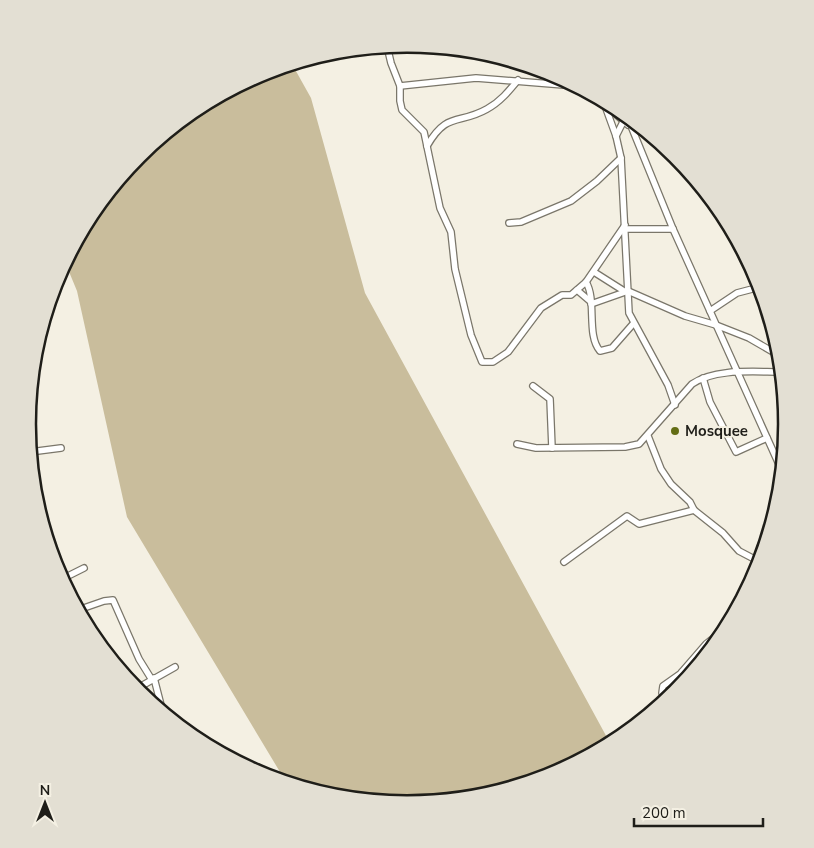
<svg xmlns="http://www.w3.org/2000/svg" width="814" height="848" font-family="'Nunito Sans',sans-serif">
<rect width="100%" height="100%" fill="#f4f0e3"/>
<path fill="#c9bd9c" d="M292 64 311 98 365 293 610 743 552 775 481 796 407 803 333 796 286 782 127 517 77 291 65 262 92 213 139 155 196 108 262 73Z"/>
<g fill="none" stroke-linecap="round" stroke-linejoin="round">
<defs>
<g id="minor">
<path d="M387 46 391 63 400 86V101L402 110 424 132 440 208 451 232 455 269 471 335 482 362H493L508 352 541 308 562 295H571L586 282 625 225"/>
<path d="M400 86 476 78 576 86"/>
<path d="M603 103 628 125"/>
<path d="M604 103 616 136 621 158 629 313 668 385 675 405"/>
<path d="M627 116 673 229 782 471"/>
<path d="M616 136 624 120"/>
<path d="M427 146C447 111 459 125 487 109 500 102 509 91 518 80"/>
<path d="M509 223 521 222 571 201 597 181 621 158"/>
<path d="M625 229H673"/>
<path d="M594 272 624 291"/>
<path d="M586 282C597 300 586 335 600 351L612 348 633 324"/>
<path d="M577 290 591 302"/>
<path d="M591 304 628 291 685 316 716 325 749 338 780 356"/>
<path d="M710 311 737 293 760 287"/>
<path d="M703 378 710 402 736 452 767 438"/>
<path d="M533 386 550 399 552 448"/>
<path d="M648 436 661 469 671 484 690 502 694 510 723 533 739 551 760 562"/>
<path d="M517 444 536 448 625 447 639 444 692 384C715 368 754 372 781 372"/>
<path d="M30 452 61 448"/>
<path d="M564 562 627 516 639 524 694 510"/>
<path d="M62 579 84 568"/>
<path d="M80 609 101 647"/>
<path d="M78 610 104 601 113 600 139 659 152 680"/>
<path d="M682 672 687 678"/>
<path d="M154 678 163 713"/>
<path d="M136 689 175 667"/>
<path d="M667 699 662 693 663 686 680 674 706 644 726 628"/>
</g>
</defs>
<use href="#minor" stroke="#7a766a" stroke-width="8"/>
<use href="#minor" stroke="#fff" stroke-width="5.5"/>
</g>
<circle fill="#636d15" stroke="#f4f0e3" stroke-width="2" cx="675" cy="431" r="5"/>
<g text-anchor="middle" stroke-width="4" stroke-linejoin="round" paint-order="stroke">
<g font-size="15" font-weight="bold" fill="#1f1e19" stroke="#f4f0e3" text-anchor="start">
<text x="685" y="436">Mosquee</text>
</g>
</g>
<path d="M0 0H814V848H0ZM36 424a371 371 0 1 1 742 0a371 371 0 1 1-742 0Z" fill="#e3dfd3" fill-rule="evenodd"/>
<path fill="none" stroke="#1f1e19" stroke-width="2.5" d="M36 424a371 371 0 1 1 742 0a371 371 0 1 1-742 0Z"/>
<g transform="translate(45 803)" stroke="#f4f0e3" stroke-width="4" paint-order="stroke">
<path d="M0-4L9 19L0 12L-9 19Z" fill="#1f1e19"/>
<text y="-8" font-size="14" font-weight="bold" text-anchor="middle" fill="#1f1e19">N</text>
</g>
<path d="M634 818v8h129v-8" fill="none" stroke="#1f1e19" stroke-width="2.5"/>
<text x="642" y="818" font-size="15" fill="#1f1e19" stroke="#f4f0e3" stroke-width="4" paint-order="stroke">200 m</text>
</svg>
